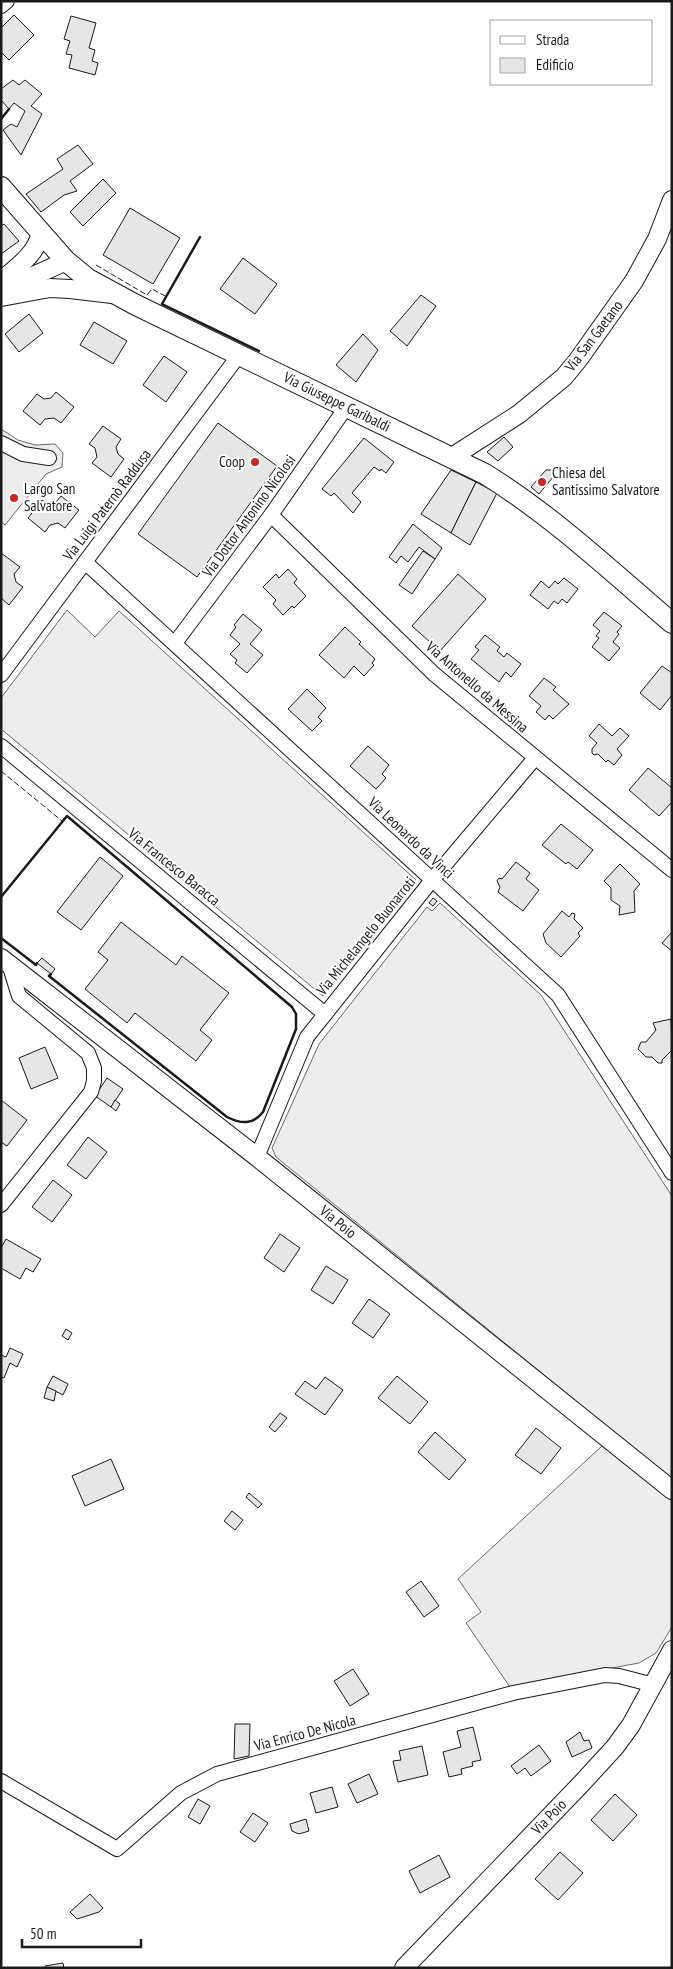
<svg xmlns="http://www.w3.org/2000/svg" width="673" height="1969" font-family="'PT Sans Narrow',sans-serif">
<rect width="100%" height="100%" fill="#fff"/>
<g fill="#ededed" stroke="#6a6a6a">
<path d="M1 429 18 440 35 445 55 444 63 453 62 467 46 474 5 525 1 522Z"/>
<path d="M67 610 95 637 119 611 416 880 323 996 1 729V698Z"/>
<path d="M440 903 541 995 672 1196V1479L276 1157 272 1148 319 1044 427 907 432 911Z"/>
<path d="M602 1446 672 1501V1627L656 1653 639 1663 510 1687 466 1623 481 1612 458 1579Z"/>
</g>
<g fill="#e6e6e6" stroke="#1a1a1a">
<path d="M14 15 34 35 9 60 1 52V28Z"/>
<path d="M71 16 96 23 89 48 95 50 92 61 98 63 95 75 69 68 72 55 66 54 70 41 64 39Z"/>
<path d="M13 80 19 85 25 80 42 94 31 106 42 114 21 155 3 130 11 124 17 127 25 111 14 103 9 109 1 100V89Z"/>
<path d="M78 145 93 164 70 181 77 191 64 195 41 212 26 194 63 169 57 159Z"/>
<path d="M103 179 116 193 83 226 70 212Z"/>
<path d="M130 208 180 238 153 284 103 255Z"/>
<path d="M4 224 19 241 1 254V226Z"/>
<path d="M243 258 277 284 255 314 220 289Z"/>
<path d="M421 295 436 306 407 346 390 331Z"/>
<path d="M29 314 43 333 19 352 5 334Z"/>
<path d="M94 322 127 341 113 364 80 345Z"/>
<path d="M363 334 378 350 356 382 336 365Z"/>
<path d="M164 356 187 372 166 402 143 385Z"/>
<path d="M56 392 74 407 61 423 54 418 45 419 40 425 23 411 37 394 44 399 51 398Z"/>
<path d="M218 423 277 466 197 577 138 534Z"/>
<path d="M103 426 121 439 116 447 118 454 124 459 111 477 92 463 97 457 95 448 89 444Z"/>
<path d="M504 437 513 447 498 461 487 452Z"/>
<path d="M364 438 394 462 386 473 381 469 380 471 374 467 352 493 361 502 353 513 334 493 331 496 322 489Z"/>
<path d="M451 470 476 482 451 533 421 514Z"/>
<path d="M546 470H551L554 473 553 477 539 494 531 487Z"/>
<path d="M476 482 497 493 470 545 451 533Z"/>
<path d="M61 496 79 510 65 528 58 523 50 525 45 532 28 518 42 500 48 504 56 502Z"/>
<path d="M413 524 442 548 435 559 419 547 408 562 401 556 396 563 389 557Z"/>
<path d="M423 551 435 559 412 594 399 585Z"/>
<path d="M1 553 20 567 14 574 16 582 23 587 9 605 1 598Z"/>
<path d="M288 569 297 579 294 583 306 596 294 608 292 606 283 615 273 604 276 600 263 587 276 574 279 578Z"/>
<path d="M458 574 486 599 440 651 412 626Z"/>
<path d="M564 578 578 589 567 603 562 599 558 604 554 601 548 609 530 595 541 581 549 588 555 581 558 584Z"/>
<path d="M604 612 622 626 617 632 619 634 613 642 620 648 609 661 592 647 599 638 596 636 600 631 593 625Z"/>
<path d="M243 614 262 630 250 644 263 655 247 673 235 663 237 660 230 654 240 644 230 635 236 627 234 625Z"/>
<path d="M345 627 361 642 359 644 375 659 372 663 374 665 364 676 354 666 344 678 319 655Z"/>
<path d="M485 635 500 647 497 651 504 657 507 653 521 664 511 677 506 672 499 682 471 659 479 650 475 647Z"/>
<path d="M662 666 672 673V695L660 710 640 693Z"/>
<path d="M544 678 556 687 553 690 569 704 553 719 549 715 545 720 536 712 541 706 529 696Z"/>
<path d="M307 689 326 708 318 717 322 721 312 731 288 709Z"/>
<path d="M599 724 612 736 620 728 629 736 617 749 622 755 614 765 608 760 606 762 598 754 594 755 592 753V749L597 743 589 736Z"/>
<path d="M368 746 389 765 382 774 386 778 376 789 350 766Z"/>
<path d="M648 768 672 788V802L659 816 629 790Z"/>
<path d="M561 824 593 850 577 869 568 862 566 864 542 845Z"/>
<path d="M100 857 123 876 81 930 57 912Z"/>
<path d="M516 862 530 873 526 879 539 890 523 911 498 892 500 887 497 881 499 878 502 879Z"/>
<path d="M620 864 640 884 634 891 635 912 619 915 620 906 611 900V888L604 881Z"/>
<path d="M433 898 437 901 433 906 429 903Z"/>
<path d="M562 911 569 917 572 913 575 914 574 919 583 928 578 933 580 936 561 957 546 943 543 934Z"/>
<path d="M121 922 176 965 182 956 229 993 200 1030 212 1040 196 1061 135 1013 127 1023 85 989 108 960 98 952Z"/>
<path d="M672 932V951L662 943Z"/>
<path d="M42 958 55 969 51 974 37 963Z"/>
<path d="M671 1019 672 1050 662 1060V1063H658L652 1057H646L638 1049 641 1042H646L656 1030 653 1023Z"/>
<path d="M45 1047 58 1078 31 1089 19 1058Z"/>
<path d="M107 1078 123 1089 111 1107 95 1096Z"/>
<path d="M1 1100 27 1120 7 1146 1 1142Z"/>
<path d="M115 1100 120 1104 116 1111 111 1107Z"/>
<path d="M88 1137 107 1152 86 1179 67 1165Z"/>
<path d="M53 1180 72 1195 52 1222 32 1207Z"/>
<path d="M280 1234 300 1248 284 1272 264 1258Z"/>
<path d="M6 1239 41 1259 33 1272 26 1268 20 1279 1 1268V1248Z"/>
<path d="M326 1266 348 1280 333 1304 311 1290Z"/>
<path d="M369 1299 390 1314 373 1338 352 1323Z"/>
<path d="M66 1329 72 1333 68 1340 62 1336Z"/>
<path d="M10 1348 23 1354 17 1367 10 1363 4 1378 1 1377V1355L6 1357Z"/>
<path d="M53 1376 68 1384 63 1395 47 1387Z"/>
<path d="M397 1376 428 1402 410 1424 378 1398Z"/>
<path d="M325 1377 343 1390 325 1415 295 1394 305 1381 316 1389Z"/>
<path d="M47 1387 56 1391 54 1401 44 1398Z"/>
<path d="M280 1413 287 1418 275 1432 269 1427Z"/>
<path d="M536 1428 561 1448 541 1474 515 1455Z"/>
<path d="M435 1432 466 1460 449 1480 418 1452Z"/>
<path d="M111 1459 124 1489 85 1506 72 1476Z"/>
<path d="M249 1493 262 1504 258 1508 246 1497Z"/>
<path d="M232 1511 243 1520 235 1530 224 1521Z"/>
<path d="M421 1581 439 1606 424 1617 406 1592Z"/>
<path d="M353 1669 369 1694 350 1706 334 1681Z"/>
<path d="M235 1724H250L249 1756 234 1759Z"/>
<path d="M473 1727 481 1760 472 1762 473 1766 461 1769 462 1774 449 1777 443 1752 461 1747 457 1731Z"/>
<path d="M580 1732 584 1741 589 1740 592 1748 572 1757 566 1742Z"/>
<path d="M539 1745 551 1761 531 1776 525 1768 517 1774 511 1766Z"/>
<path d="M422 1746 428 1775 398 1782 393 1761 401 1760 399 1751Z"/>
<path d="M369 1774 378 1794 357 1803 348 1784Z"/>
<path d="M332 1787 338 1807 316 1813 310 1793Z"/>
<path d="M615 1794 637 1815 613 1841 591 1820Z"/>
<path d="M198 1799 210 1806 200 1824 188 1817Z"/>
<path d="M253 1813 268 1823 255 1842 240 1832Z"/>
<path d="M306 1819 309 1831 299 1834 292 1831 290 1824Z"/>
<path d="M560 1852 583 1873 558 1900 535 1879Z"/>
<path d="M439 1855 450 1877 420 1893 409 1871Z"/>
<path d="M90 1894 103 1908 99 1912 77 1919 70 1912Z"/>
<path d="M63 1963 64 1968H46L45 1966Z"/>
</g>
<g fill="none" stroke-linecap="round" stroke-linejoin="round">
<defs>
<g id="minor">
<path d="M1 6 7 1"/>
<path d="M1 443 23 454 49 458"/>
<path d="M271 515 434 674 672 870"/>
<path d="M85 562 558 995 672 1173"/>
<path d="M175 643 271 515 347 406"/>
<path d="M1 675 239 355"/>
<path d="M1 746 325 1014"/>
<path d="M257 1157 307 1037 432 880 535 758"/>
<path d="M1 1205 91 1092 94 1081V1068L88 1053 19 996 9 964"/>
<path d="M1 1781 117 1849 181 1793 217 1774 513 1693 605 1675 619 1676 654 1685"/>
</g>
<g id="tertiary">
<path d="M1 281C17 267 37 254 41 232"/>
<path d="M5 289 66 261"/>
<path d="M1 297 50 288 70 289 112 294"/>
<path d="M452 457 519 414 564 377 578 360 634 281 657 239 672 200"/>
<path d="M1 958 257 1157 672 1490"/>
<path d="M404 1968 581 1784 615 1747 631 1725 672 1650"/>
</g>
<path id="secondary" d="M1 187 66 261 88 279 136 305 485 474C553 516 611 571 672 623"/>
</defs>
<use href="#minor" stroke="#1a1a1a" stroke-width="16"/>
<use href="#tertiary" stroke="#1a1a1a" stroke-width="20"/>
<use href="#secondary" stroke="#1a1a1a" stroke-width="22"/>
<use href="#minor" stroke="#fff" stroke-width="14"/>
<use href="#tertiary" stroke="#fff" stroke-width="18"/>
<use href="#secondary" stroke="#fff" stroke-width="20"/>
<g stroke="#1a1a1a" stroke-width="1" stroke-dasharray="6 2.5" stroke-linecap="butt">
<path d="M96 265 147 295 152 289 167 297"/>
<path d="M1 771 62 821"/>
</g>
<g stroke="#1a1a1a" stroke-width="2.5">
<path d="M1 119 9 109"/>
<path d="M200 237 162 304 259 351"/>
<path d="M1 897 67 816 292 1007 296 1014V1029L263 1112C253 1125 241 1124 227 1117L49 976 51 974"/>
<path d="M1 938 36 965 37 963"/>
</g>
</g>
<g fill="#c62828" stroke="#fff" stroke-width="2">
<circle cx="255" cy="462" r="5"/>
<circle cx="542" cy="482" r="5"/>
<circle cx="14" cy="498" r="5"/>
</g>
<g text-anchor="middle" stroke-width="4" stroke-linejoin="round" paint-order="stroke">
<g font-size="15" fill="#1a1a1a" stroke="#fff">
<text transform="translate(594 336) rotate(-53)" y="5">Via San Gaetano</text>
<text transform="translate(337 402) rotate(26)" y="5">Via Giuseppe Garibaldi</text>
<text transform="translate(107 505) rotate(-53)" y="5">Via Luigi Paternò Raddusa</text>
<text transform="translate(249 516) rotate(-54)" y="5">Via Dottor Antonino Nicolosi</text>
<text transform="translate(477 687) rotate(41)" y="5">Via Antonello da Messina</text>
<text transform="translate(411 838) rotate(43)" y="5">Via Leonardo da Vinci</text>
<text transform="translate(174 867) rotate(39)" y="5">Via Francesco Baracca</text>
<text transform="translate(366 936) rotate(-51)" y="5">Via Michelangelo Buonarroti</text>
<text transform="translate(338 1222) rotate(39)" y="5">Via Poio</text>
<text transform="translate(305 1733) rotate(-15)" y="5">Via Enrico De Nicola</text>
<text transform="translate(549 1817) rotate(-46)" y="5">Via Poio</text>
</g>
<g font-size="15" fill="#1a1a1a" stroke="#fff" text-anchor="start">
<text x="245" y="467" text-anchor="end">Coop</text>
<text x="552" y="478">Chiesa del<tspan x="552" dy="17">Santissimo Salvatore</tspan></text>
<text x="24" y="494">Largo San<tspan x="24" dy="17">Salvatore</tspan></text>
</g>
</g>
<rect width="673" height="1969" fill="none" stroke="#1a1a1a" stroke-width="5"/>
<rect x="490" y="20" width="162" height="65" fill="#ffffff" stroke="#a3a3a3"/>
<rect x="500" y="36" width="25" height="8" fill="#ffffff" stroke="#a3a3a3"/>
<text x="536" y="45" font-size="15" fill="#1a1a1a">Strada</text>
<rect x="500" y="58" width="25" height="15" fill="#e6e6e6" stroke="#a3a3a3"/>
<text x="536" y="70" font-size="15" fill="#1a1a1a">Edificio</text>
<path d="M22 1939v8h119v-8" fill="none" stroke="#1a1a1a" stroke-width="2.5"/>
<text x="30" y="1939" font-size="15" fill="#1a1a1a" stroke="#ffffff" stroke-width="4" paint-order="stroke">50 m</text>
</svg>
